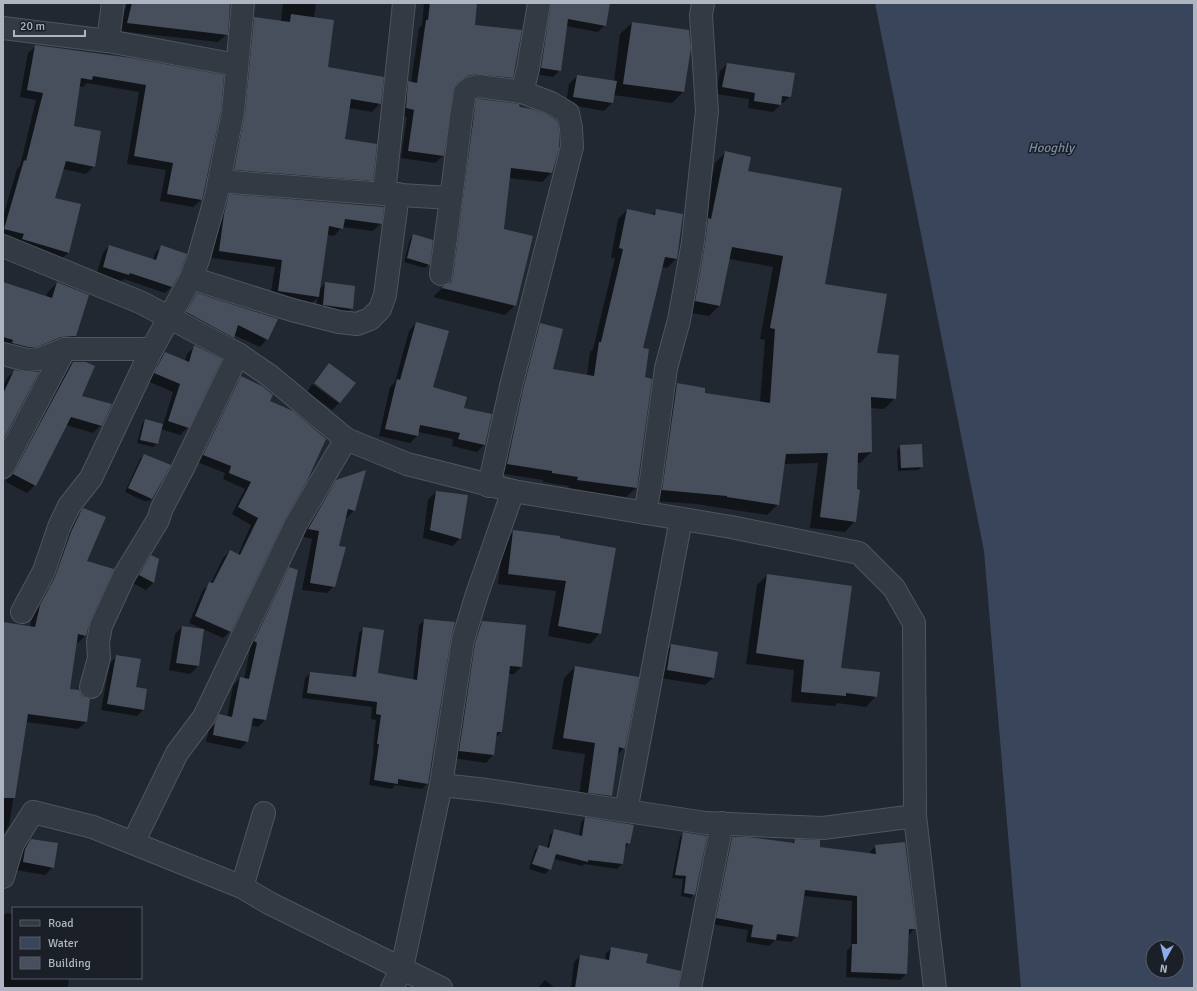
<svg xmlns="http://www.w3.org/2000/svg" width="1197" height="991" font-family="Signika,sans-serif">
<rect width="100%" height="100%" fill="#212832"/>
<path fill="#39455a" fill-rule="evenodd" d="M875 3H1194V988H1021L984 551ZM1153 947H1177V971H1153Z"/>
<g fill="#0007">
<path d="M127 3H229L227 34 218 42 119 31Z"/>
<path d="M283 3H316L314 18 326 68 380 103 372 112 349 108 344 140 372 180 364 188 226 178 246 26 255 18 281 22Z"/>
<path d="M424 3H476L474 26 512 78 504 85 469 81 459 83 454 86 452 90 443 156 435 163 401 158 407 117 399 115 401 90 409 82 411 83 419 28 422 26Z"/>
<path d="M550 3H609L605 25 598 32 566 26 560 70 553 77 535 74Z"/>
<path d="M632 23 683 92 672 103 613 95 612 103 604 111 566 104 569 84 577 76 614 82 620 34Z"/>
<path d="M36 46 223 76 201 200 193 207 160 201 166 170 127 164 139 92 87 83 83 87 79 86 73 127 94 166 86 174 63 169 54 198 80 205 68 253 60 260 3 243V217L17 169 20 166 36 100 20 97 28 53Z"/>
<path d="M727 64 790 96 783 103H780V105L773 112 748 108 749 99 716 94 720 71Z"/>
<path d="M477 100 519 108 551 173 542 182 509 178 503 229 515 305 505 315 433 297 444 286 467 110Z"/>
<path d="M726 152 747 172 823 284 875 354 895 398 884 409 870 408 871 452 860 463H857L855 521 845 532 810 528 818 463 784 464 778 504 767 515 696 504 652 501 666 395 677 384 703 394 760 402 765 340 760 339 773 267 729 259 719 306 709 316 685 312 715 163Z"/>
<path d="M229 195 381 223 373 231 342 227 334 236 327 235 319 290 325 283 352 308 344 316 316 312 317 298 311 304 270 298 275 267 212 258 217 223 222 203Z"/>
<path d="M627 210 652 215 657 210 682 215 676 259 667 268 661 267 642 349 644 378 636 488 626 497 568 489 569 486 543 482V480L498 473 531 334 540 325 552 370 587 376 590 352 593 349 615 258H611L618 219Z"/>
<path d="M414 235 429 264 425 268 404 262 410 239Z"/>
<path d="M109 246 153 260 155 253 161 247 171 287 165 293 124 279 122 281 97 273 103 253Z"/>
<path d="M3 283 46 297 48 292 57 283 75 336 65 346 3 353Z"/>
<path d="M197 294 267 339 260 347 234 335V337L226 345 179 320 190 302Z"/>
<path d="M416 323 432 388 462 408 484 445 477 452 452 446 453 439 418 432 417 436 410 443 379 436 390 387 395 382 409 331Z"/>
<path d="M195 346 188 427 180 435 161 429 157 444 153 447 137 443 142 424 145 420 163 425 173 392 147 381 157 361 165 353 185 361 187 354Z"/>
<path d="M73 362 80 396 101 425 93 433 66 425 35 485 27 493 6 482 65 370Z"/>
<path d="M329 364 340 402 314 382Z"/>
<path d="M14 371 28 373 3 438V387L7 378Z"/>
<path d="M242 377 269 401 284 518 230 631 223 638 203 629 198 666 190 674 169 670 175 634 182 627 203 629 189 623 203 590 210 583H211L223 558 230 551 238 555 251 525 232 514 245 489 223 479 225 473 197 462 235 384Z"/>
<path d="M312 384 339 403 332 410 307 392Z"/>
<path d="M901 446 922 466 918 470 898 471 897 450Z"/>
<path d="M144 455 153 497 149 501H144L125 492 140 459Z"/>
<path d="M337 481 354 510 347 518H345L338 547 335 585 327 593 302 590 312 539 301 536 329 489Z"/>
<path d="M436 492 460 538 453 546 423 538 428 500Z"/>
<path d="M84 509 89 620 86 635 78 643 76 642 69 689 86 722 78 729 26 722 9 825 3 835V624L30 627 33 613 63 540 76 517Z"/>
<path d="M513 532 559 539 600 633 590 644 548 636 556 591 498 584 503 542Z"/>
<path d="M152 556 157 559 153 583 146 590 132 583 144 564Z"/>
<path d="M290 568 265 720 258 727 251 725 247 742 240 749 206 742 209 730 212 723 219 716 227 717 233 686 240 678 244 679 250 650 248 649 283 575Z"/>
<path d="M767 575 840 669 876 696 866 707 837 703 835 706 791 702 794 670 746 664 757 585Z"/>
<path d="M425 620 450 638 427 784 422 789 395 785 392 789 369 785 374 749H373L376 720 371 719 372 707 302 698 305 678 310 673 352 678 359 633 364 628 377 674 413 680 419 625Z"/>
<path d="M482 622 521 667 514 674H508L501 732 496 737 493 755 486 763 452 758 474 630Z"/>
<path d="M672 645 713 678 705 685 660 678 664 653Z"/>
<path d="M116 657 134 688 143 710 137 716 101 710 110 663Z"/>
<path d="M575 667 624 748 617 755 611 796 600 807 578 803 585 754 552 749 564 678Z"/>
<path d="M585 818 629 843 624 849 622 864 617 869 584 864 582 866 554 859 550 869 545 874 529 869 535 850 539 846 547 848 550 835 555 830 579 836 581 823Z"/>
<path d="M684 833 694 894 691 898 681 896 683 879 672 878 680 837Z"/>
<path d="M732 838 791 844 795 840 818 848 870 855V852L876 846 914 929 909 935 906 974 900 980 846 977 847 951 851 946 852 901 803 896 797 936 791 942 775 940 769 946 746 942 748 930 711 924 726 844Z"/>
<path d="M31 840 53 867 45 875 16 870 18 857 23 848Z"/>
<path d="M6 913 13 914V978H69L68 988H3V916Z"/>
<path d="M612 948 645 963 676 988H571L574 962 580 956 605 960 606 953Z"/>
<path d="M545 980 555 988H538Z"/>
</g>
<g fill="#484f5c">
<path d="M132 3H230L228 35 127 23Z"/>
<path d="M430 3H477L475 25 522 30 513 78 477 74 467 76 457 83 453 90 444 156 408 151 414 110 406 108 408 81 417 83 426 20H428Z"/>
<path d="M551 3H610L606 26 568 19 561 71 541 68Z"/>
<path d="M291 14 334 20 328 67 384 77 381 104 351 99 345 139 377 144 373 181 234 170 245 113 254 17 290 22Z"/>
<path d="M632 22 689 30 691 48 684 92 623 84Z"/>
<path d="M35 45 132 58 224 75 221 110 202 200 167 194 173 163 134 156 146 85 93 76 92 80 81 78 74 126 101 131 95 167 66 161 55 198 81 204 69 253 22 239 24 234 4 229 24 160 26 161 43 93 27 90Z"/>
<path d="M727 63 795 73 791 97 782 96 781 105 754 101 755 93 722 87Z"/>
<path d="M577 75 617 81 613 103 573 97Z"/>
<path d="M476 99H480L519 104 520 107 532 109 546 114 557 121 559 130V149L552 173 511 168 504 229 533 236 516 306 442 288 443 286 451 282 453 276Z"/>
<path d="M725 151 751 157 748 171 842 188 825 284 887 294 877 353 899 355 896 399 871 397 872 452 858 453 857 489 860 490 856 522 820 517 828 453 786 454 779 505 727 497V496L662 490 677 383 705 388V393L770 403 775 329 770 328 783 256 732 247 720 306 695 301 705 244 708 218 711 219Z"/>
<path d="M229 194 384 207 382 224 345 219 343 229 329 226 319 297 278 291 282 260 219 251 224 214Z"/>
<path d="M627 209 655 215 656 209 683 214 677 259 665 257 643 348 649 349 645 377 652 379 637 488 577 480 578 477 552 473V471L507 464 523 389 540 323 563 329 553 369 594 376 599 342H601L623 249 619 248Z"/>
<path d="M413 234 433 240 430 265 407 258Z"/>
<path d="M109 245 156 260 161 245 187 254 180 273 172 287 130 273 129 275 103 267Z"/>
<path d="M3 282 52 298 57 282 89 295 76 336 61 337 37 347H28L12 343 13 340 3 337Z"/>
<path d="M325 282 355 286 353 309 323 305Z"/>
<path d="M197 293 278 319 268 340 238 325 234 338 186 312Z"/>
<path d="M416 322 449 331 433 387 467 397 464 408 492 414 485 445 458 439 460 433 420 425 418 436 385 429 397 379 400 380Z"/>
<path d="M194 345 222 359 189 428 168 421 180 384 154 373 165 352 189 362Z"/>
<path d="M73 362H86L95 366 82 396 112 404 102 426 71 417 36 486 13 474Z"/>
<path d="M329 363 356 383 340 403 314 383Z"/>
<path d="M14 370 28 372H39L3 440V394Z"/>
<path d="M241 376 262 386 273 395 270 401 293 411 326 439 307 481 285 519 231 632 195 616 209 582 213 583 230 550 240 555 258 518 238 507 251 482 229 473 231 466 203 455Z"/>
<path d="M145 419 163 424 158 444 140 440Z"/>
<path d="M922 444 923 467 901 468 900 445Z"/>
<path d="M144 454 171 465 152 499 128 488Z"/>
<path d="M366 470 355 511 348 509 339 546 346 547 335 587 310 583 319 531 308 529 336 480Z"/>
<path d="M436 491 468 495 461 539 430 530Z"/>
<path d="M83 508 106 517 87 561 114 569 90 621 86 636 78 634 70 689 79 690 82 696 90 699 87 722 28 714 15 798H3V622L35 627 40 605 55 577 71 532 80 513Z"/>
<path d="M513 530 560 536V538L616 548 601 634 558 626 566 581 508 574Z"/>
<path d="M151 555 159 559 154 583 139 575Z"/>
<path d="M289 567 298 570 266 720 253 718 248 742 213 735 215 722 219 714 232 717 240 677 249 679 257 643 254 641Z"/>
<path d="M767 574 852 586 841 668 880 672 877 697 846 693V696L801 692 804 660 756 653Z"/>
<path d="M424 619 455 622 451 638 428 784 398 779V784L374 780 379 744H377L381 715 376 714 377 702 307 693 310 672 356 677 363 627 384 630 378 673 417 680Z"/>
<path d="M482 621 526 625 522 667 510 666 502 732H497L494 755 459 751 475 643Z"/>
<path d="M182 626 204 629 199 666 176 663Z"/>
<path d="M671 644 718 652 714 678 667 670Z"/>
<path d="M116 655 141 659 136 687 147 689 144 710 107 704Z"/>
<path d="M575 666 639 677 625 749 619 747 612 796 588 793 595 743 563 738Z"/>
<path d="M585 817 634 825 630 844 626 843 623 864 588 860V862L556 854 551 870 532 864 539 845 549 848 554 829 582 836Z"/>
<path d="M683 832 707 836 695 895 684 893 686 876 675 875Z"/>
<path d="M732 837H748L794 843 795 839 820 840V847L876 854 875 845 905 842 916 929H909L907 974 851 972 852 944H857V896L805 890 798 937 777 934 776 940 751 937 753 925 716 918Z"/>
<path d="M31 839 58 843 54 868 23 862 25 849Z"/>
<path d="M611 947 648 954 646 963 681 971 678 988H575L580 955 609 960Z"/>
</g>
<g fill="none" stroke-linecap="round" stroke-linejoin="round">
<defs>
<g id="minor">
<path d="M3 28 108 41 237 65"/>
<path d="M108 41 113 3"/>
<path d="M219 181 384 194 451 198"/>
<path d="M384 194 404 3"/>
<path d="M3 246 142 303 238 354 270 376 346 439 407 464 513 491 731 527 859 553 894 588 914 623 915 816 935 988"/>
<path d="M441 274 454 176 461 117 465 92 470 88 479 86 522 92 528 69 539 3"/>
<path d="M191 278 292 310 339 322 357 324 370 319 380 309 385 295 398 194"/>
<path d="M3 354 27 360 40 359 65 349H152L191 278 198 260 216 196 233 112 243 3"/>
<path d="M3 467 65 349"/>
<path d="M489 486 511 386 572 147 571 128 568 113 551 103 522 92"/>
<path d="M645 513 651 480 666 368 679 320 693 242 707 111 701 15 703 3"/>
<path d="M22 612 44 571 59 527 69 506 91 478 152 349"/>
<path d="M91 687 99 658 98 642 101 626 124 576 158 520 162 508 182 470 238 354"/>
<path d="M441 785 487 790 706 823 823 828 915 816"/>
<path d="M626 811 681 519"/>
<path d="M133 843 177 753 204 717 296 524 346 439"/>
<path d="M3 877 13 844 33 812 93 827 242 887 269 903 441 988"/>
<path d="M242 887 264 813"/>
<path d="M392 988 402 968 441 785 463 640 477 594 513 491"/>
<path d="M690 988 722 823"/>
</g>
</defs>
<use href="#minor" stroke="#4f555e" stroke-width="24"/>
<use href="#minor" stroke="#343a43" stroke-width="22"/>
</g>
<g text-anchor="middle" stroke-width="3" stroke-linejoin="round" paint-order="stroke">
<g font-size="13" font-style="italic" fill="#7a8ba5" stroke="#1a1f28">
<text x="1051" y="152">Hooghly</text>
</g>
</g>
<rect width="1197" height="991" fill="none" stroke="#aeb5c0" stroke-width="8"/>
<rect x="12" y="907" width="130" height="72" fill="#1a1f28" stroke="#555b65"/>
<rect x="20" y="920" width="20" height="6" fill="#343a43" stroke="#555b65"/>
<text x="48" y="927" font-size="12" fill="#aeb5c0">Road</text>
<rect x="20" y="937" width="20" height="12" fill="#39455a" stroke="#555b65"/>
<text x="48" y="947" font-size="12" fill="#aeb5c0">Water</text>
<rect x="20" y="957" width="20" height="12" fill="#484f5c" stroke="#555b65"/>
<text x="48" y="967" font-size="12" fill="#aeb5c0">Building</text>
<g transform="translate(1165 959) rotate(188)"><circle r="19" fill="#1a1f28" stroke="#555b65"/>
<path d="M0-3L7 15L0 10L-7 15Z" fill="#8bace9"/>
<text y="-6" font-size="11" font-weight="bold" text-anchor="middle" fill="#aeb5c0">N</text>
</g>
<path d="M14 30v6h71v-6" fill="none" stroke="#aeb5c0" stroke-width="2"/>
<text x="20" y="30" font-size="12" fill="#aeb5c0" stroke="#1a1f28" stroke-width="3" paint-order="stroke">20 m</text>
</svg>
